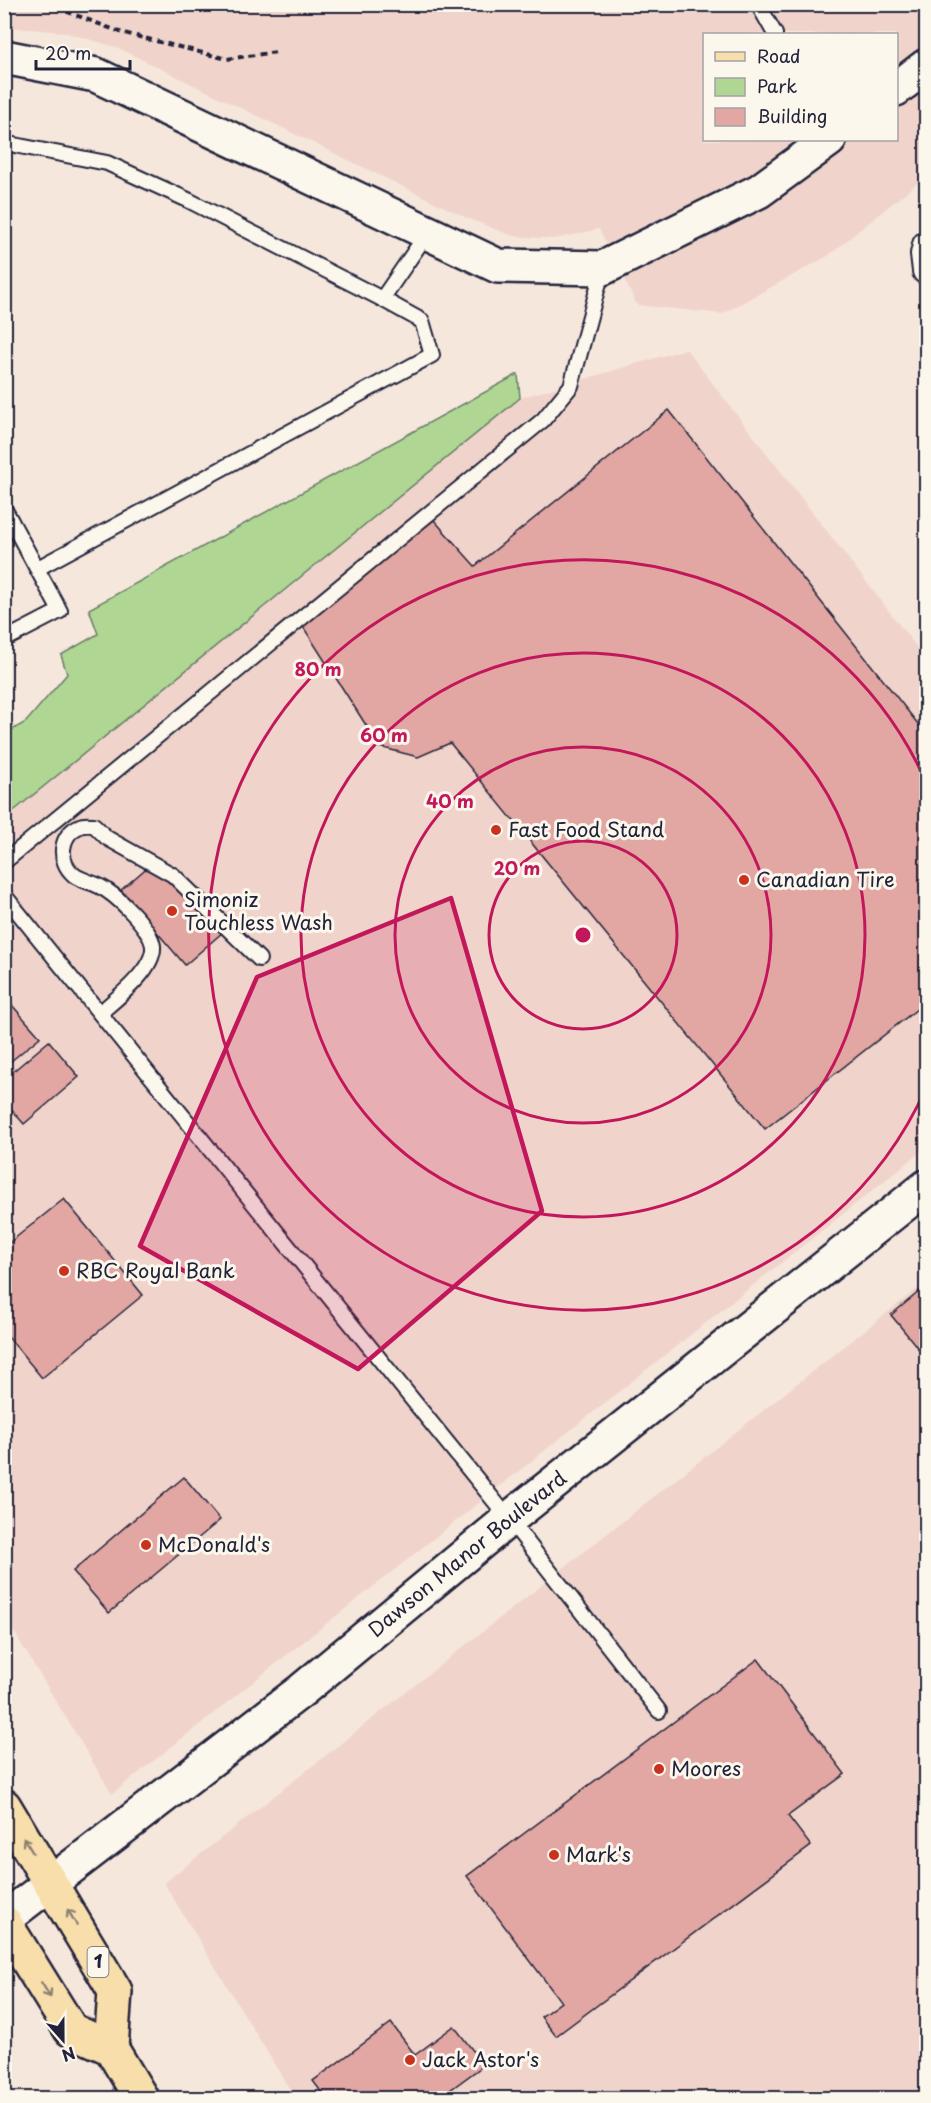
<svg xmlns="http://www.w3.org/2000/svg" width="931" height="2103" font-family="'Playpen Sans',sans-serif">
<rect width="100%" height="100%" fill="#f6e7dd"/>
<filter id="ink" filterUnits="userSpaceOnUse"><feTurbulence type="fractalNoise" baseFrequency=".0167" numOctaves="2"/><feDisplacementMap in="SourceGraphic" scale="12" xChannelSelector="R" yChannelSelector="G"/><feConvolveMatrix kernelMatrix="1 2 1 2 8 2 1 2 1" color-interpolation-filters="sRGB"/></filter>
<g filter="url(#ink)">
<g fill="#f0d4cb" fill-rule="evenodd">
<path d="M4 5H926V176L828 256 722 314 637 305 599 229 555 239 513 236 469 219 116 47 63 32 5 27ZM704 34H896V140H704Z"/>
<path d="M686 349 926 659V1148L112 1794 5 1617V818L520 398Z"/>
<path d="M926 1282V2098H295L164 1883Z"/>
</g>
<path fill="#afd793" stroke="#687c67" stroke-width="1.5" d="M518 374 520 398 5 818V734L26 722 67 674 61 655 98 634 89 609Z"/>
<g fill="#e2a7a2" stroke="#22223b" stroke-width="1.5">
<path d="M669 410 926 734V1002L765 1129 450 743 418 757 380 747 300 622 433 519 475 566Z"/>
<path d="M158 858 223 932 185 965 121 890Z"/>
<path d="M4 996 40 1037 4 1067Z"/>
<path d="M49 1041 79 1077 24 1124 4 1101V1079Z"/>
<path d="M64 1199 143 1295 42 1378 4 1332V1247Z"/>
<path d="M926 1286V1358L891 1315Z"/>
<path d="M184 1477 220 1520 109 1613 73 1571Z"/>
<path d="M758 1659 845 1774 788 1816 811 1846 556 2036 541 2017 561 2002 467 1876Z"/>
<path d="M391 2023 415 2055 454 2026 484 2065 439 2098H326L313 2081Z"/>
</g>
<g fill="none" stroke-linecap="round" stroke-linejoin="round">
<defs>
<g id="lane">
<path d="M758 4 775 34"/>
<path d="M4 143 107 163 188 200 382 299 422 321 432 355 38 568"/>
<path d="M382 299 428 232"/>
<path d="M4 508 60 611 4 640"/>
<path d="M4 862 543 420 571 386 603 268"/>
<path d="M4 895 509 1519 659 1711"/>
<path d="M100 1013C116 999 155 969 153 946 150 927 116 894 99 886 91 882 80 880 74 875 57 861 60 834 80 826 84 824 90 825 94 825L107 838 173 875 259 959"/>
</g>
<path id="street" d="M926 245 924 254 926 271"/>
<g id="secondary">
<path d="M4 57 96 75 498 266 603 268 759 191 829 140"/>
<path d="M896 89 926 66"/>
<path id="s1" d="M4 1919 302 1690 509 1519 926 1187"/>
</g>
<g id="primary">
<path d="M4 1806 115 1991 111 2048"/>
<path d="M4 1922 71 2030 111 2048 141 2098"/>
</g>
</defs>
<use href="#lane" stroke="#22223b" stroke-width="18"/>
<use href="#street" stroke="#22223b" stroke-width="30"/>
<use href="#secondary" stroke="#22223b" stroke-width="38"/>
<use href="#primary" stroke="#22223b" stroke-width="38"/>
<path stroke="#22223b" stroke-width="4" stroke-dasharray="6 4.5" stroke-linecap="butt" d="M47 4 120 32 227 59 276 52"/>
<use href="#lane" stroke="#fbf7ec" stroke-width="14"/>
<use href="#street" stroke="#fbf7ec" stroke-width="26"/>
<use href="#secondary" stroke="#fbf7ec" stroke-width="33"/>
<use href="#primary" stroke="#f8deab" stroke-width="33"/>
</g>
<defs><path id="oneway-shaft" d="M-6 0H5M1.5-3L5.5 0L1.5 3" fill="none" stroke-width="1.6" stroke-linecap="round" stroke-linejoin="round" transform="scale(1.5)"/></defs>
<g stroke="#8d8073">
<use href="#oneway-shaft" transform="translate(28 1845) rotate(-121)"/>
<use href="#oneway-shaft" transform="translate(72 1917) rotate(-121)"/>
<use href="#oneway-shaft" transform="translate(46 1990) rotate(58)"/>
</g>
</g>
<path fill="#c2185b" fill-opacity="0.2" stroke="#c2185b" stroke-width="4.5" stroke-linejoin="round" d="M451 898 542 1211 358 1369 140 1246 257 977Z"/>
<g fill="none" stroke="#c2185b" stroke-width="3">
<circle cx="583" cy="935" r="94"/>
<circle cx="583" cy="935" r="188"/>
<circle cx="583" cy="935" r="282"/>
<path d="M926 1088A375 375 0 1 1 926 782"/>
</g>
<g fill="#c8321e" stroke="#fbf7ec" stroke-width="2">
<circle cx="496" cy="830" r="6"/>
<circle cx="744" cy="880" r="6"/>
<circle cx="172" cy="911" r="6"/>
<circle cx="64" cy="1271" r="6"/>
<circle cx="146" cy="1545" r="6"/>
<circle cx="659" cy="1769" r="6"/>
<circle cx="554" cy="1855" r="6"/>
<circle cx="410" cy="2060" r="6"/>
</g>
<g text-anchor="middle" stroke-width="6" stroke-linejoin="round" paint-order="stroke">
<rect fill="#fbf7ec" stroke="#636270" stroke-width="1.5" x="87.5" y="1947" width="21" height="30" rx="4.5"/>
<g font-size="18" font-weight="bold" fill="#22223b">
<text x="98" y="1968">1</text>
</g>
<g font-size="20" fill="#22223b" stroke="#fbf7ec" text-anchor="start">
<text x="508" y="837">Fast Food Stand</text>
<text x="756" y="887">Canadian Tire</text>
<text x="184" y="907">Simoniz<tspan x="184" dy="23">Touchless Wash</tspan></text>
<text x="76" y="1278">RBC Royal Bank</text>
<text x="158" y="1552">McDonald's</text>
<text x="671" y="1776">Moores</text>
<text x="566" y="1862">Mark's</text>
<text x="422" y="2067">Jack Astor's</text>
</g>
<g font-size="20" fill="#22223b" stroke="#fbf7ec">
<text dy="7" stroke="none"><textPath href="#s1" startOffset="590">Dawson Manor Boulevard</textPath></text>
</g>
</g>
<circle cx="583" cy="935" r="9" fill="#c2185b" stroke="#fbf7ec" stroke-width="3"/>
<g font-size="18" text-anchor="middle" font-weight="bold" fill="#c2185b" stroke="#fbf7ec" stroke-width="6" stroke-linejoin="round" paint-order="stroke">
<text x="318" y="676">80 m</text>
<text x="384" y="742">60 m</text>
<text x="450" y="808">40 m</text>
<text x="517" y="875">20 m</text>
</g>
<rect width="931" height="2103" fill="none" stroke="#fbf7ec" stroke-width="24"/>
<rect x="12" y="12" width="907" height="2079" fill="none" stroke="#22223b" stroke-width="2" filter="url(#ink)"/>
<rect x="703" y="33" width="195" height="108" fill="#fbf7ec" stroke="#a4a2a5" stroke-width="1.5"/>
<rect x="715" y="52" width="30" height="9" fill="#f8deab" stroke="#a4a2a5" stroke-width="1.5"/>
<text x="757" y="63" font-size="18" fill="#22223b">Road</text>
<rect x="715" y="78" width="30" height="18" fill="#afd793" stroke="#a4a2a5" stroke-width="1.5"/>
<text x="757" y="93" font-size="18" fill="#22223b">Park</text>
<rect x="715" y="108" width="30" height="18" fill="#e2a7a2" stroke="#a4a2a5" stroke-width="1.5"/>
<text x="757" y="123" font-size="18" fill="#22223b">Building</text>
<g transform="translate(63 2040) rotate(159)" stroke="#fbf7ec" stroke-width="4.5" paint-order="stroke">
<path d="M0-4.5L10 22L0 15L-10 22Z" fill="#22223b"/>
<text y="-9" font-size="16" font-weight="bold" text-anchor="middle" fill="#22223b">N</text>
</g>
<path d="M36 60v9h94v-9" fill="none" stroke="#22223b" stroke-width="3"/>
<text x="45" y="60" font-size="18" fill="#22223b" stroke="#fbf7ec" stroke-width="4.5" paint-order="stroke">20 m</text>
</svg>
